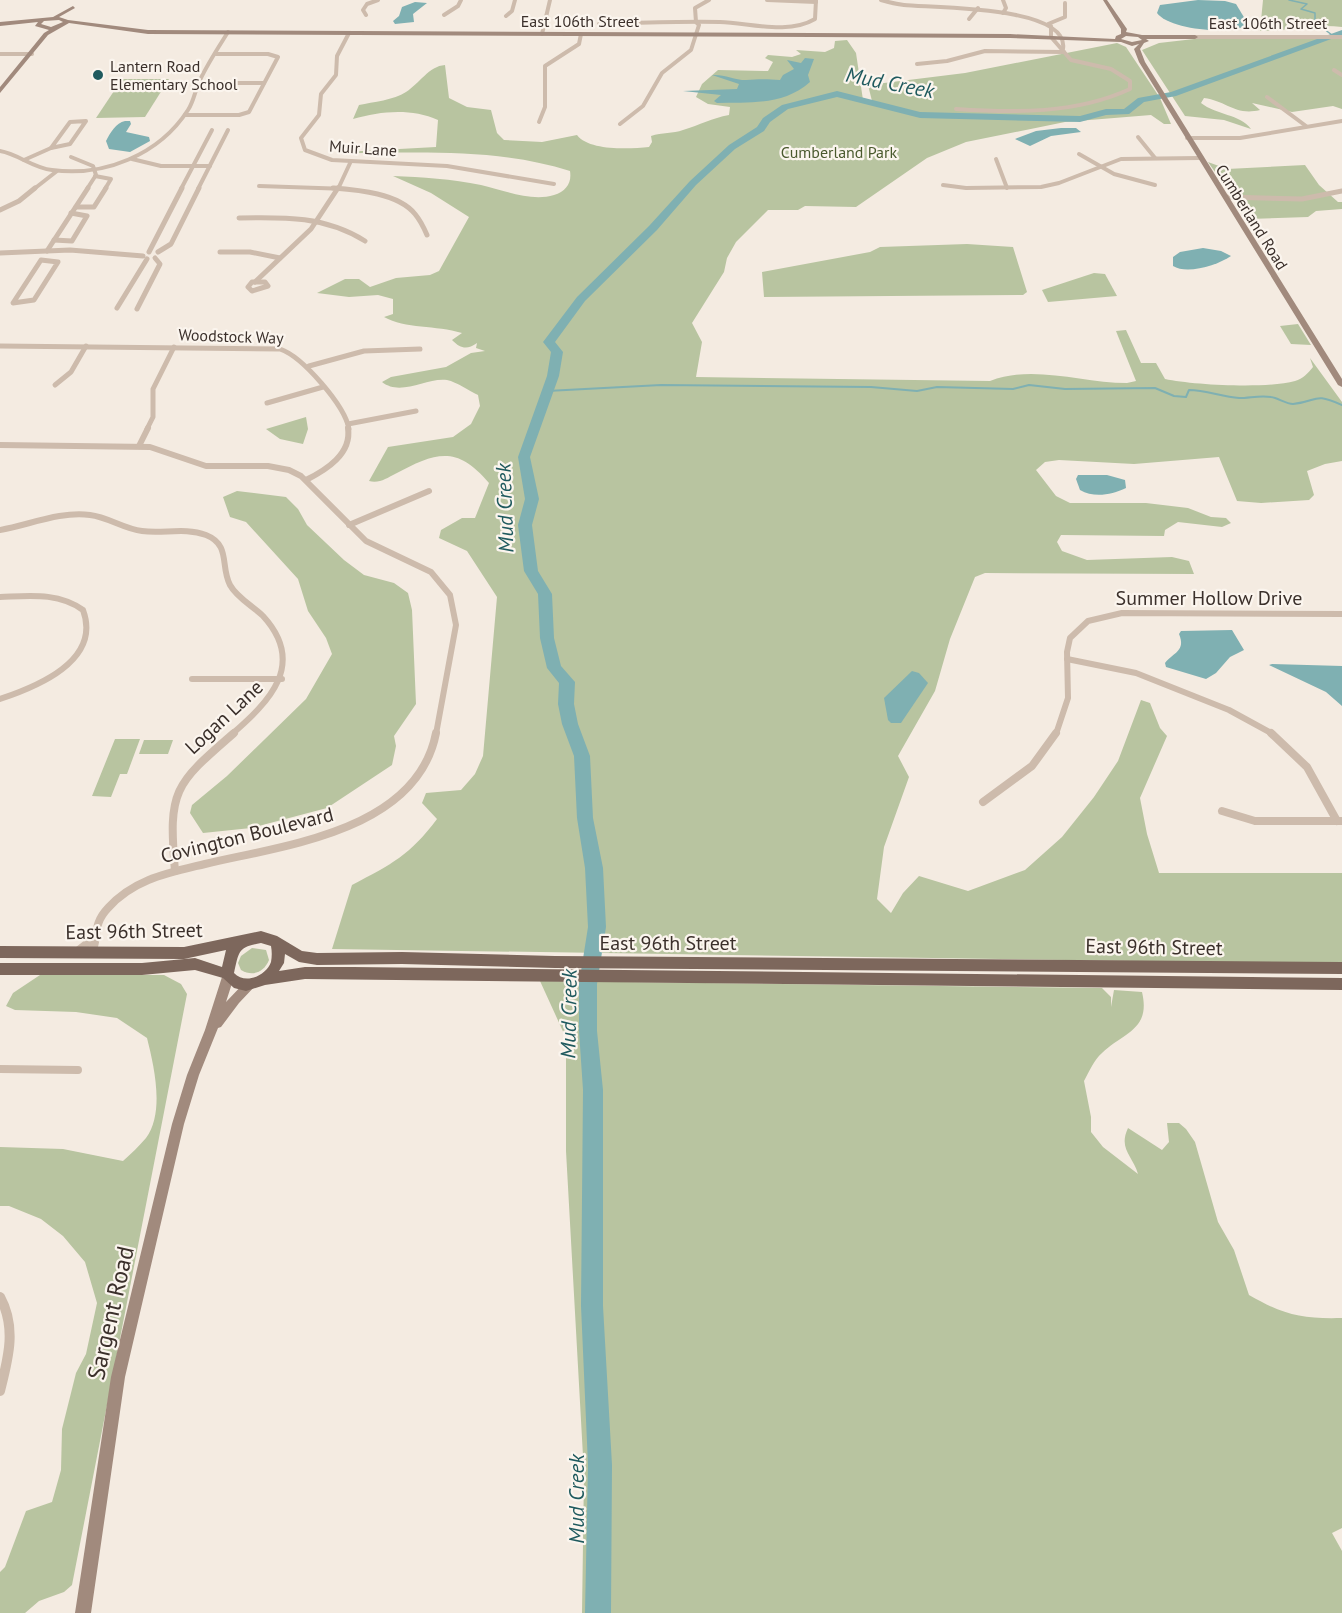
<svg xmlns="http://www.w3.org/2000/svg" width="1342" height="1613" font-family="'PT Sans',sans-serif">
<rect width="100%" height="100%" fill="#f4ebe1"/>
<g fill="#b8c4a0">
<path d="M1263 0H1342V27C1315 23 1288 31 1260 31Z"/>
<path d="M1194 39H1342V109L1333 106 1292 112 1252 103 1260 110C1235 116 1227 101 1204 98L1201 103C1216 115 1240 114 1251 129L1224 120 1185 116 1142 50 1159 43Z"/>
<path d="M847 40 856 53 863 100 872 101 868 85 965 73 1117 43 1126 47 1160 98 1171 124H1164L1151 115 1065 122 966 142 927 158 856 207 805 206 798 210H768L736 242 727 258 724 272 692 323 702 342 696 377 990 381C1033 364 1082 383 1127 383L1136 381 1116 331 1126 330 1141 363H1156L1165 379C1193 385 1267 389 1295 381 1303 379 1308 373 1313 367L1310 358 1342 402V461L1325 464 1307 471 1314 495 1309 500 1261 503 1237 501 1219 457 1134 464 1059 460 1045 462 1036 470 1056 496 1070 503H1146L1188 508 1211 517 1226 518 1231 523 1222 527 1178 522 1165 530 1164 536 1061 535 1057 542 1062 551 1087 560 1172 557 1189 561 1194 574 985 573 975 577 950 639 935 691 898 756 909 777 884 847 877 899 891 913 903 893 919 876 968 891 1025 870 1062 837 1094 797 1118 761 1141 700 1150 703 1160 728 1167 736 1140 798 1147 834 1159 873H1342V964L332 949 352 885C392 864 410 855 437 819L422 803 426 793 461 790 475 774 483 756 497 597 467 551 439 538 441 530 462 518H475L489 483C457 445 436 452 395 474 387 478 379 484 369 481L388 447 453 437 471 424 480 406 478 395C469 391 457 382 447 380 427 377 401 397 382 382L391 377 446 367 471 353 485 351 476 348 477 343C467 350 461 349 452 340L462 333C436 325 405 329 384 317L393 314V299L378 295 349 297 317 293 345 279H359L370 287 396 278 430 275 439 271 469 217 431 193 393 176C422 177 452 179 481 185 503 190 531 202 554 195 566 191 572 183 570 171 499 148 421 153 348 153L344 152 436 147 438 120C411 108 381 111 353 119L359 105C373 102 394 100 406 92 419 84 429 66 445 65L449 98 467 107 491 110 497 133 504 140 542 142 577 135C589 151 629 149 649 147L652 142 651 136C662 132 673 134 683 130 700 125 712 118 729 115L730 107 708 104 696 97 702 84 718 70 768 71 773 62 765 58 768 55 792 57 801 54 796 50 825 52 834 48 835 41Z"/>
<path d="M122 79H169L145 117 96 118Z"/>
<path d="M1208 162 1227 169 1305 165 1319 185 1338 202H1342V209L1316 211 1308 217 1248 219Z"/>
<path d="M967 244 1013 247 1027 292 1023 295 764 297 762 272 870 252 880 247Z"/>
<path d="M1094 273 1105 274 1117 296 1048 302 1042 290Z"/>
<path d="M1298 324 1311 345 1291 344 1280 326Z"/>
<path d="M306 417 308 429 303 444 280 439 266 429Z"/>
<path d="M237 491 286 497 298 509 307 525 344 560 364 575 394 583 408 593 412 610 416 704 394 736 396 746 392 765 327 808 251 828 203 833 190 813 192 805 227 776 306 699 332 654 326 638 308 611 298 579 246 522 230 517 223 497Z"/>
<path d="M115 739H140L127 774H120L111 797 92 796Z"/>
<path d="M144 740H173L168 754H139Z"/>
<path d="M252 948 266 950 269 960C264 972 253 977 241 970L238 963 241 956Z"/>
<path d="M40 975H164L181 984 187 994 72 1585 64 1592 39 1601 25 1613H0V1572L5 1567 26 1511 52 1502 61 1470 62 1429 76 1373 86 1354 97 1303 85 1262 63 1236 41 1219 9 1206H0V1147L63 1149 123 1161C131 1154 139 1146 146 1138 165 1112 154 1066 147 1038L117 1018 76 1012 15 1010 6 1006 13 993Z"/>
<path d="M540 981 1102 988 1111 997V1007L1114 990 1142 992C1151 1030 1124 1032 1102 1053 1094 1060 1089 1072 1084 1081L1091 1117V1132L1103 1147 1138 1174C1133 1156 1118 1149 1128 1128L1162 1150 1169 1142 1167 1123H1179L1186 1129 1195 1142 1218 1222 1234 1250 1249 1295C1284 1315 1302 1319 1342 1318V1528L1332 1533 1342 1551V1613H582L584 1474 566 1151V1038Z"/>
</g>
<g fill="#7fb0b2">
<path d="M1198 0 1225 1 1236 4 1248 24C1234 36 1169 30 1157 13L1160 5Z"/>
<path d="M415 2 427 3 413 14 414 22 395 24 393 21 399 16 402 7Z"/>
<path d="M805 58 814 59 808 75 810 82C783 106 749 102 717 103L714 101 721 95 683 91 737 89 739 84 712 75C724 74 734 80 746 80 758 79 768 79 780 80L783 75 794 69 787 60 801 63Z"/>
<path d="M125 121H130L131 124 126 132 149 137 150 141 130 152 109 149 106 141C110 133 116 123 125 121Z"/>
<path d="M1061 128H1076L1081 132 1051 136 1030 146 1015 139 1036 131Z"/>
<path d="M1203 248 1221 251 1231 256C1218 265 1187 275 1173 266V257L1180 252Z"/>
<path d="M1078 475H1107L1125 480 1126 488C1111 495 1094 498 1080 490L1076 479Z"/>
<path d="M1232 630 1244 650 1230 657 1216 673 1206 679 1166 667 1165 663C1174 652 1186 651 1179 634L1181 631Z"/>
<path d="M1272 664 1342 666V706L1326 692 1269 665Z"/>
<path d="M912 671 919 673 928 683 901 723H891L888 720 884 698Z"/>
</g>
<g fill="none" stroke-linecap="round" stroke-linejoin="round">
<path stroke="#7fb0b2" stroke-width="1.5" d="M1289 0 1307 4 1301 9 1315 13V22L1323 24 1320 26 1332 35"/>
<path stroke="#7fb0b2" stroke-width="2" d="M547 391 661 385 871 387 917 391 937 387 1013 389 1029 385 1065 389 1155 388 1174 396 1186 397 1189 390C1206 390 1222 397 1239 398 1250 398 1260 395 1271 397 1278 398 1286 404 1293 404 1320 401 1312 392 1342 405"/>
<path fill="#7fb0b2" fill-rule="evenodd" d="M1342 30V35L1176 96 1144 102 1129 114 1106 115 1080 122 920 118 837 97 788 109 770 122 764 131 735 149 696 185 657 230 585 301 555 342 563 352 559 376 530 457 539 499 532 525 538 571 552 594 554 638 561 666 575 682 574 704 578 724 590 756 593 818 603 868 606 927 597 984V1031L603 1090V1306L612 1465 611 1613H585L588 1465 581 1306 583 1090 579 1031V984L588 927 585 868 577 818 574 756 562 724 558 704 559 683 547 668 540 638 538 594 524 571 518 525 525 499 518 457 547 376 551 352 543 342 577 297 649 226 690 181 729 145 757 127 763 118 782 105 837 91 920 112 1080 116 1106 109H1124L1138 98 1171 92Z"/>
<g stroke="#cdbbac" stroke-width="4">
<path d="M767 0 816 2"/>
<path d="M881 0C888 2 896 4 904 5 931 8 1070 5 1063 49"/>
<path d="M1003 0 1006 8 1003 13"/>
<path d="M366 15 363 10 367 4 378 0"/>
<path d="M444 15 458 6 461 0"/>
<path d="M506 16 512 11 515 0"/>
<path d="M969 19 978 8"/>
<path d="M599 24C639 23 680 21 720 22 750 23 788 35 815 19L816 0"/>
<path d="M1048 24 1065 17V3"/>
<path d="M349 33 337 56 336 75 321 94 319 115 301 138 305 150 332 160 447 166 554 184"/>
<path d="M542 34 550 0"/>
<path d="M1195 37H1342"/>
<path d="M0 54H32"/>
<path d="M917 64 947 61 985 51 1064 52"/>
<path d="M1334 70 1342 75"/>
<path d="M198 83H264"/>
<path d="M1267 97 1306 126"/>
<path d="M956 109C1014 113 1076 114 1130 89V81L1111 69 1071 60 1051 37V26"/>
<path d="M185 115H239L249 112 278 57 268 54H216"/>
<path d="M86 121 70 144 51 148 70 122Z"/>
<path d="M539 122 545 107V66L579 44 581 34"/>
<path d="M620 124 643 106 662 73 691 50 699 25 696 22 695 8 709 0"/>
<path d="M1138 137 1155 158"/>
<path d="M1187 138H1240L1342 121"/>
<path d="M0 151C18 154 33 168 52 170 104 177 159 155 188 110 194 101 195 90 200 80 208 63 218 48 228 32"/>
<path d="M1079 154 1114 174 1155 185"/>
<path d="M71 157 93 166 96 175 87 189"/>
<path d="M132 159 161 166H210"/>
<path d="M996 159 1007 188"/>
<path d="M24 160 51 148"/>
<path d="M95 176 111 179 105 189"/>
<path d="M943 185 966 188 1041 187 1059 183 1121 159 1199 158"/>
<path d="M259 186 348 189"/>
<path d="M34 189 57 171"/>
<path d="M181 189 212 130"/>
<path d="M198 189 228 130"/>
<path d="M338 189 351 161"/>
</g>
<g stroke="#cdbbac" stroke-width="5">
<path d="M333 188C358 190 398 193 415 214 420 220 424 228 427 235"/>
<path d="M1226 197 1302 199 1342 191"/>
<path d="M76 207H94L106 188"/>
<path d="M0 210 19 201 35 188"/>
<path d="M239 218C285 217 325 216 365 241"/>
<path d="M54 240 72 241 87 216 71 213"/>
<path d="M47 251 88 188"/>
<path d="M149 252 182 188"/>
<path d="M158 252 171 244 199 188"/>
<path d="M220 252H250L280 258"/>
<path d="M0 253 70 250 143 256"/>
<path d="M41 260 58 262 34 300 13 303Z"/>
<path d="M252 282H265L268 286 252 291 248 287Z"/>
<path d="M255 282 311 229 338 188"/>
<path d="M117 308 147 259"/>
<path d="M137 309 160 264 155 258"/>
<path d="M0 346 280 349C303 357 345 406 349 429"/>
<path d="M309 366 364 351 420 349"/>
<path d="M55 385 71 372 86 346"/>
<path d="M267 403 323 387"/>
<path d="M348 424 416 411"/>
<path d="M147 429 153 417V389L174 347"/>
</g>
<g stroke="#cdbbac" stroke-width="6">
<path d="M0 445 150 447 206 466H268L289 470 301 476 366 541 431 572 450 595 456 625 436 734"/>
<path d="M139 446 148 428"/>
<path d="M306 480C326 470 352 454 348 428"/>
<path d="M349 525 429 491"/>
<path d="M0 530C29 525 60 511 90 515 108 517 124 529 142 531 163 534 185 527 206 535 231 545 220 566 230 585 237 598 253 606 263 616 307 664 269 702 232 734"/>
<path d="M0 597C29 596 58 592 83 610 102 661 36 687 0 699"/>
<path d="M1067 659 1136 673 1229 710 1273 734"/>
<path d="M192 679H282"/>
<path d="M1056 734 1068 698 1067 652 1070 638 1088 621 1122 613 1342 614"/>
</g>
<g stroke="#cdbbac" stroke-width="8">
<path d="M1271 733 1307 767 1337 821"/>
<path d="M983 802 1032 766 1056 733"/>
<path d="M1222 811 1255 821H1341"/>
<path d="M175 871C168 790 174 785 234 733"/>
<path d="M75 953 93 939"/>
<path d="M92 953C99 936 92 925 108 908 134 879 168 873 205 864 285 845 417 831 436 733"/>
<path d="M0 1069 78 1070"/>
</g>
<path stroke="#cdbbac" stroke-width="10" d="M0 1297C17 1328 8 1359 0 1391"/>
<g fill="#a18a7d" fill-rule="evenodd">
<path d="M1103 0H1107L1127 29 1126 32 1142 35H1195L1198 37 1195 39H1146L1149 41 1144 43 1140 49 1145 62 1342 379V387L1338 385 1139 62 1134 49 1139 44 1132 46 1121 42 1010 38 148 34 69 23 48 35 0 93V87L44 33 49 30 35 26 38 22 0 26V22L53 17 73 6 75 8 59 17 68 20 148 30 1010 34 1115 39 1116 36 1121 34V29ZM59 20 63 22 51 27 41 24 44 21ZM1126 36 1138 37 1142 40 1132 42 1121 39Z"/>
<path d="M228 972 232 973 234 977 226 1002 246 981 250 980 254 981 256 985 239 1003 221 1027 218 1028 199 1075 184 1124 125 1377 91 1613H75L111 1377 172 1124 187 1075 205 1030 222 977 224 973Z"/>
</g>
<path fill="#7d675c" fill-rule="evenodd" d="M261 931 277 936 302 951 317 953 402 952 555 956 1342 962V974L555 968 402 964 317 965 299 962 285 954 284 963 279 971 305 967H353L1342 978V990L305 979 265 985 246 991 234 988 223 978 195 970 142 975H0V963H142L195 958 222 967 226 950 184 959 0 958V946L184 947ZM261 943 271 946C272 951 272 957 271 962 266 976 245 985 234 973 239 951 238 947 261 943Z"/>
</g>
<circle fill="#1f5a5e" stroke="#fbf5ee" stroke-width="2" cx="98" cy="75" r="6"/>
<g text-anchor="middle" stroke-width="4.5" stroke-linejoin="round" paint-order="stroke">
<g font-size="16" fill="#3b302b" stroke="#fbf5ee">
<text x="580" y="27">East 106th Street</text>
<text x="1268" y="29">East 106th Street</text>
<text transform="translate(363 148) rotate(4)" y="6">Muir Lane</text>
<text transform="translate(1252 217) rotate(58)" y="6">Cumberland Road</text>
<text transform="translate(231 336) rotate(2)" y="6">Woodstock Way</text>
</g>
<g font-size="16" fill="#3b302b" stroke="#fbf5ee" text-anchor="start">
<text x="110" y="72">Lantern Road<tspan x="110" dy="18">Elementary School</tspan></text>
</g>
<g font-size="16" fill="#4a5a2e" stroke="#fbf5ee">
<text x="839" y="158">Cumberland Park</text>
</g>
<g font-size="20" fill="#3b302b" stroke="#fbf5ee">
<text x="1209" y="605">Summer Hollow Drive</text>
<text transform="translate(224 717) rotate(-43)" y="7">Logan Lane</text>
<text transform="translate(247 835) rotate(-14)" y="7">Covington Boulevard</text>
<text transform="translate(134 931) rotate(-1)" y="7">East 96th Street</text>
<text x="668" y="950">East 96th Street</text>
<text transform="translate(1154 947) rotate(1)" y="7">East 96th Street</text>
</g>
<g font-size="21" font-style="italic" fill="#1f5a5e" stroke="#fbf5ee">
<text transform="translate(890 83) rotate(11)" y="7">Mud Creek</text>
<text transform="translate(505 508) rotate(-92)" y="7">Mud Creek</text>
<text transform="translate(569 1014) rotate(-89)" y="7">Mud Creek</text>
<text transform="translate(577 1499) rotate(-90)" y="7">Mud Creek</text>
</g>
<g font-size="24" fill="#3b302b" stroke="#fbf5ee">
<text transform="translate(111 1313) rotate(-77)" y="8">Sargent Road</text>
</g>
</g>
</svg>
